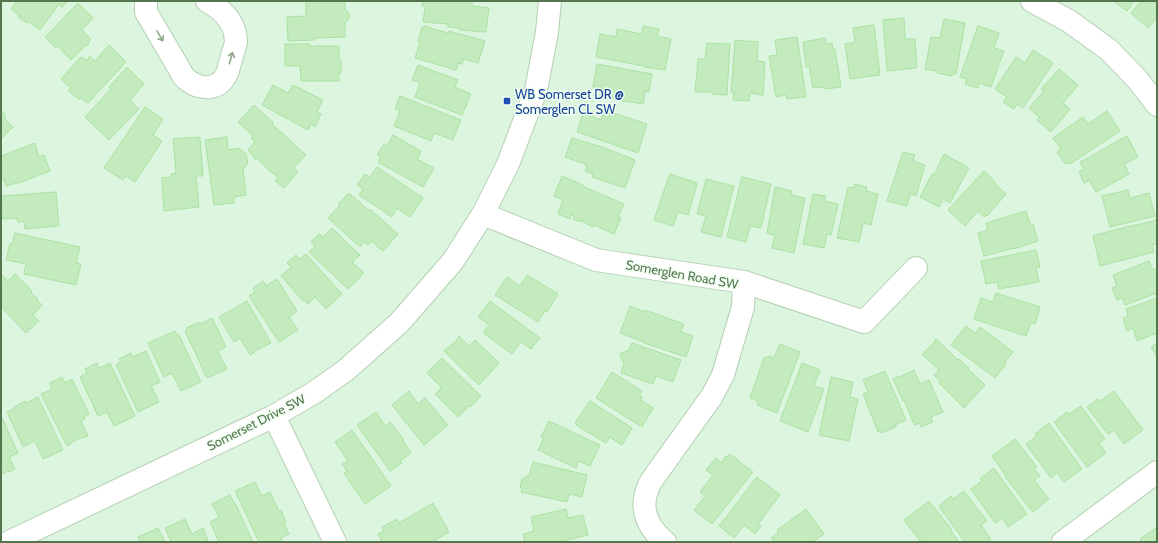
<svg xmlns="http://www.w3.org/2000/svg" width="1158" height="543" font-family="Cabin,sans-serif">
<rect width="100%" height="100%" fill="#eafcec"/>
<rect fill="#dcf5de" x="1" y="1" width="1156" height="541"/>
<g fill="#c3ebbe" stroke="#abe2a4">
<path d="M17 1H68L62 7 59 4 40 30 28 21 27 23 18 17 19 15 11 9Z"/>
<path d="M306 1H345V9L349 13V19L345 23V37L314 38V40L288 41 287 17 306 16Z"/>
<path d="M423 1H472V6L489 8 486 32 460 30V28L448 27V24L423 22 425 7 422 6Z"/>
<path d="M1114 1H1134L1127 11Z"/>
<path d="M1141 1H1157V18L1148 28 1131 13Z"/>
<path d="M78 3 93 18 82 30 91 39 88 43 89 44 87 46 86 45 71 60 58 46 56 48 45 37Z"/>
<path d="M904 18 905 39H915L917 67H916V68L887 71 883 20Z"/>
<path d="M944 19 965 23 956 74H952V76L937 73V71L925 69 931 37 940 38Z"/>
<path d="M874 25 880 75 850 79 845 44 855 42 853 28Z"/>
<path d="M424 26 448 33 449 31 485 41 478 63 463 59 462 64 458 63 456 70 415 58 420 42 418 41 422 27 424 28Z"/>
<path d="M643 26 659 29 657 36 671 39 665 70 644 67V66L596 57 600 34 616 37 617 29 642 34Z"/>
<path d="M978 26 999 33 994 48 1004 51 991 87 979 83 978 88 965 84 967 79 960 77Z"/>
<path d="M797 37 806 97 787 99 786 95 776 97 769 56 777 55 775 40Z"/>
<path d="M825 38 826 44 832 43 833 49H835L841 87 825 89 824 87 813 88 809 66 806 67 803 42Z"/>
<path d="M735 40 758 42 757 61 765 62 763 95 750 93 749 101 733 100 734 92H731Z"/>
<path d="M707 43 730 44 727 95 712 94V92H695L698 59H705Z"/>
<path d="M285 44H310V46H339V60H341V73H339V81H301L300 66H285Z"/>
<path d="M109 45 126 62 88 103 81 98 80 100 68 90 71 88 61 79 80 58 82 57 86 61 90 56 95 61Z"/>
<path d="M1033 50 1053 63 1023 108 1017 104 1014 109 1003 102 1007 97 995 89 1016 57 1025 63Z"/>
<path d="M597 64 652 74 649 92 645 91 643 104 606 98 603 96 604 89 593 87Z"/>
<path d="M418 65 458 80 455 87 471 94 462 115 415 97 420 83 412 80Z"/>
<path d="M127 67 144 84 130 100 139 109 109 140 85 117 111 89 109 87Z"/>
<path d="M1059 69 1078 85 1063 103 1070 109 1051 132 1037 120 1039 117 1029 108 1044 91 1041 89Z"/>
<path d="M273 85 288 93 293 85 323 100 317 112 321 114 315 127 311 124 308 130 262 105Z"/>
<path d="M400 96 461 120 453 140 434 133 431 141 394 126 400 111 395 109Z"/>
<path d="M254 105 273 122 272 124 306 155 293 168 298 172 284 188 275 181 278 177 270 171 257 158 256 160 248 150 255 142 251 138 253 136 238 122Z"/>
<path d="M145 107 163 119 153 135 162 141 135 182 126 176 123 180 104 168Z"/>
<path d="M1 110 6 116 4 118 13 127 1 139Z"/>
<path d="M604 110 647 124 638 153 577 132 583 113 601 120Z"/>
<path d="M1107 111 1120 131 1070 164 1069 162 1065 164 1057 152 1061 149 1053 138 1083 117 1088 124Z"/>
<path d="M393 135 421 151 417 159 434 168 423 187 378 162 381 157 377 155 384 144 387 146Z"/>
<path d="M1127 136 1138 157 1124 164 1129 174 1096 192 1089 180 1084 183 1079 172 1084 169 1080 162Z"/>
<path d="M200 137 203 176H196L199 207 164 211 162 178 171 177V174L176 173 173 139Z"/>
<path d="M227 137 228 150 239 148 246 154 248 163 243 169 246 195 234 197V203L214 205 205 140Z"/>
<path d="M572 138 602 147 635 160 625 188 592 177 593 174 585 171 587 166 585 165V164L565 157Z"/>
<path d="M35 143 39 157 44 155 50 171 24 181 6 186 4 179 1 180V156Z"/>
<path d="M903 152 915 155 913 161 925 165 916 196 910 194 907 206 887 201Z"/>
<path d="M944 154 969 168 950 203 943 199 939 207 920 197 932 174 934 175Z"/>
<path d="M377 167 423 198 410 217 397 208 392 217 359 195 363 189 357 185 365 174 370 177Z"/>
<path d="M984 171 995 182 994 183 1006 194 987 216 986 215 984 217 978 211 965 226 948 210Z"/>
<path d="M670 174 697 183 696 185H697L688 215 678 212 673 226 654 220 669 176H670Z"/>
<path d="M562 176 583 185 582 186 624 204 618 217 621 218 614 234 594 225 593 227 583 222 584 221 581 220V222L573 219 574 216 571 215 570 219 558 214 563 200 554 196Z"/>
<path d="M742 177 771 184 761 228 750 226 746 242 727 237Z"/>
<path d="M706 179 734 186 721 237 701 232 706 216 697 214Z"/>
<path d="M854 184 867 187 866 191 878 194 871 225 863 223 859 242 837 238 848 187 854 188Z"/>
<path d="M775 187 792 191 791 195 805 198 794 253 772 248 775 235 767 233Z"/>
<path d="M1128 190 1130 198 1149 193 1155 216 1110 227 1102 196Z"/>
<path d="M56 192 59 226 25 229 24 221 18 222 17 218 2 219 1 196Z"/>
<path d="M349 193 369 211 370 209 398 234 383 251 371 241 368 245 364 242 360 247 328 218 340 205 338 204Z"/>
<path d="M813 194 826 196 824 201 838 204 831 235 827 234 824 248 803 244Z"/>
<path d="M1026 211 1030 224H1033L1038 241 1014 249V248L984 256 978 233 988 230 986 223Z"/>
<path d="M1157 220V244L1152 245 1154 252 1100 266 1093 236 1114 230Z"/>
<path d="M332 228 360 255 352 262 364 273 348 289 309 252 315 246 311 242 319 234 323 237Z"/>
<path d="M15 233 80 247 76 263 81 264 76 285 24 274 26 264 6 260 10 243 12 244Z"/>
<path d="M1036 250 1040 267 1036 268 1039 282 999 289 997 282 986 284 981 261Z"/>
<path d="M306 254 342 294 326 309 315 297 308 304 304 300 303 301 281 276 291 267 287 263 296 255 300 259Z"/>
<path d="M1149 261 1153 270 1157 269V293L1125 305 1122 298 1117 300 1112 288 1117 286 1113 275Z"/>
<path d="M1 274 8 281 15 274 32 291 31 293 38 299 37 300 42 305 33 315 39 321 26 333 1 307Z"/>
<path d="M527 275 558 294 547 312 545 311 538 322 495 295 507 277 520 286Z"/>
<path d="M277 279 297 311 289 317 298 330 279 342 249 296 255 292 253 288 263 281 266 286Z"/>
<path d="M996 293 1040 307 1035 324 1031 323 1026 336 974 319 981 298 993 302Z"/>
<path d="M1157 298V333L1137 341 1133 328 1127 331 1123 318 1128 316 1126 309Z"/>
<path d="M247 301 271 343 255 351V352L250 355 240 338 234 342 219 317Z"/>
<path d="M490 301 540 338 531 349 521 342 512 354 483 333 489 325 478 317Z"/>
<path d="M630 306 645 312V310L684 324 681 332 693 336 686 357 644 343V342L620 333Z"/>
<path d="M212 318 226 347 218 351 227 369 207 378 185 331 187 330 186 328 200 322 201 324Z"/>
<path d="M966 326 975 333 980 327 1013 352 1004 363 1006 364 995 378 951 345Z"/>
<path d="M175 331 177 335H179L201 382 181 391 172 373 164 377 148 343Z"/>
<path d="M459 336 469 346 475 340 499 363 479 385 444 351 457 340Z"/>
<path d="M936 339 958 360 959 359 969 368 968 369 985 385 964 408 939 383 940 381 934 375 939 370 922 354 935 342 934 341Z"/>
<path d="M632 343 681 360 673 382 656 376 653 384 621 373 624 364 620 354 629 350Z"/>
<path d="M1157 343V357L1151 347Z"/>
<path d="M780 344 800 352 777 413 757 405 758 401 750 398 764 358 770 356 774 358Z"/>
<path d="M146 351 160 382 151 386 159 402 138 412 116 365 121 362 119 359 131 353 132 357Z"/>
<path d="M442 358 481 396 470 407 469 406 458 417 435 394 441 388 440 386 427 373Z"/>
<path d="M97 363 99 368 110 363 135 416 114 426 107 412 98 416 80 377 87 373 85 369Z"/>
<path d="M802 363 820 370 814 386 824 389 808 432 780 421Z"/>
<path d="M914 370 920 384 929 380 943 412 931 417 933 422 921 427 919 423 915 425 913 421V422L904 400 903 401 893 379 899 376V377Z"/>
<path d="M885 371 906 420 895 425 896 427 881 433 880 431 878 432 863 394 868 392 863 380Z"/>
<path d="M612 372 642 391 639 395 642 397 641 400 653 408 642 427 596 398Z"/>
<path d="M62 377 65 383 72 379 89 414 84 417 85 419 81 421 88 436 84 438 83 437 70 443 71 444 67 446 41 394 52 389 50 383Z"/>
<path d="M831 377 853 382 850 397 858 399 849 441 819 435Z"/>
<path d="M409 391 418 404 425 398 448 425 424 445 392 405Z"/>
<path d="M1114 391 1143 430 1124 444 1114 430 1108 434 1087 407 1098 399 1100 401Z"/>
<path d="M38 397 63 450 43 459 35 441 23 447 7 412 14 409V407L25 401 26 403Z"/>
<path d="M590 401 632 428 622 445 610 437 606 443 576 425H577L575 423Z"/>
<path d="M1081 406 1105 439 1099 443 1106 453 1087 467 1054 422 1067 412 1069 414Z"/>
<path d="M376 412 385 426 390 422 404 440 403 441 411 453 400 461 402 463 390 471 357 425Z"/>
<path d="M1 416 18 453 9 457 15 469 9 472 8 471 2 474V475L1 476Z"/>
<path d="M549 421 600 445 590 466 579 461 576 468 538 450 544 438 541 437Z"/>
<path d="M1049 423 1082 469 1064 482 1057 473 1051 478 1026 444 1037 436 1035 434Z"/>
<path d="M352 430 391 486 365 504 344 473 347 471 342 464 348 461 335 442Z"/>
<path d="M1015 439 1037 467 1034 469 1040 476 1034 480 1049 499 1033 512 1005 477 1006 476 992 456Z"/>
<path d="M730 454 753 472 712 524 694 510 705 496 700 492 713 475 706 470 716 458 722 463 726 456 727 457Z"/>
<path d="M533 462 587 475 582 497 569 494 567 502 521 492 522 489 520 487 522 479 525 478 526 476H529Z"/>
<path d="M994 468 1027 514 1008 527 1002 518 995 523 971 489 982 481 980 479Z"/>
<path d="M757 477 780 495 758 524 761 526 755 534 744 525 734 538 719 526Z"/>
<path d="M255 482 262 496 270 492 279 511 281 510 286 522 284 523 289 534 281 538 282 541 281 542H259L235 491Z"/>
<path d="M964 491 987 521 981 525 991 539 987 542H965L940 508H941L939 506 951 496 953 499Z"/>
<path d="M230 495 234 503H235L253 542H219L210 522 219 517 212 504Z"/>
<path d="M929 501 952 530 951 531 959 542H921L904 520Z"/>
<path d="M433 503 449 532 432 542H382L378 534 384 531 382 527 397 519 399 523Z"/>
<path d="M566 509 568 518 583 515 588 535 557 542H525L523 534 534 531 531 517Z"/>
<path d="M806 509 824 534 813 542H774L771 538 779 533 777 530Z"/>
<path d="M185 519 192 534 203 528 208 540 204 542H171L165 528Z"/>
<path d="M158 528 165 542H140L138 537Z"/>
<path d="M1156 528 1157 530V542H1142L1140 539Z"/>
</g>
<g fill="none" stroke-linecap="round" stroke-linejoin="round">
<defs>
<g id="minor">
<path d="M146 1V12L184 77C196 89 217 93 226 75 229 71 229 64 231 60 232 54 235 48 236 42 236 39 235 36 235 33 231 17 220 8 207 1"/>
<path d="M1032 1 1069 21 1109 50 1137 79 1157 105"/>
<path d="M483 214 596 260 744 282 864 322 916 268"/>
<path d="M274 416 335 542"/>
<path d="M9 542 274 416 315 392 346 370 399 323 453 261 483 214 508 164 536 90 547 32 550 1"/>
<path d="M665 542C648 528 639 509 648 488 649 484 652 480 654 477L712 396 723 375 743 307 744 282"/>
<path d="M1063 542 1157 472"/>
</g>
</defs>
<use href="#minor" stroke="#b5d0b2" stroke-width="24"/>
<use href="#minor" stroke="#fff" stroke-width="22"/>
</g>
<defs><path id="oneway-shaft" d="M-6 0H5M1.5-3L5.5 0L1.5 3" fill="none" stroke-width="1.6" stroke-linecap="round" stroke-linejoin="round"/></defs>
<g stroke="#90a68c">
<use href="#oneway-shaft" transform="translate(160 36) rotate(60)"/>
<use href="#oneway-shaft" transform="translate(231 58) rotate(-74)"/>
</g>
<rect fill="#1a4fb4" stroke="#f1fef2" stroke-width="1.5" x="503" y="97" width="8" height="8" rx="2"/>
<g text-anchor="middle" stroke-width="3" stroke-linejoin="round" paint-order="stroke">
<g font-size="13" fill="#164399" stroke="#f1fef2" text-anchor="start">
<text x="515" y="99">WB Somerset DR @<tspan x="515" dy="15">Somerglen CL SW</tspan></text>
</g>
<g font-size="13" fill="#54764e" stroke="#f1fef2">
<text transform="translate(682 274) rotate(10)" y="5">Somerglen Road SW</text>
<text transform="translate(256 422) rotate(-27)" y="5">Somerset Drive SW</text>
</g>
</g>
<rect width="1158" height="543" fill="none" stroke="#54764e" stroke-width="4"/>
</svg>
